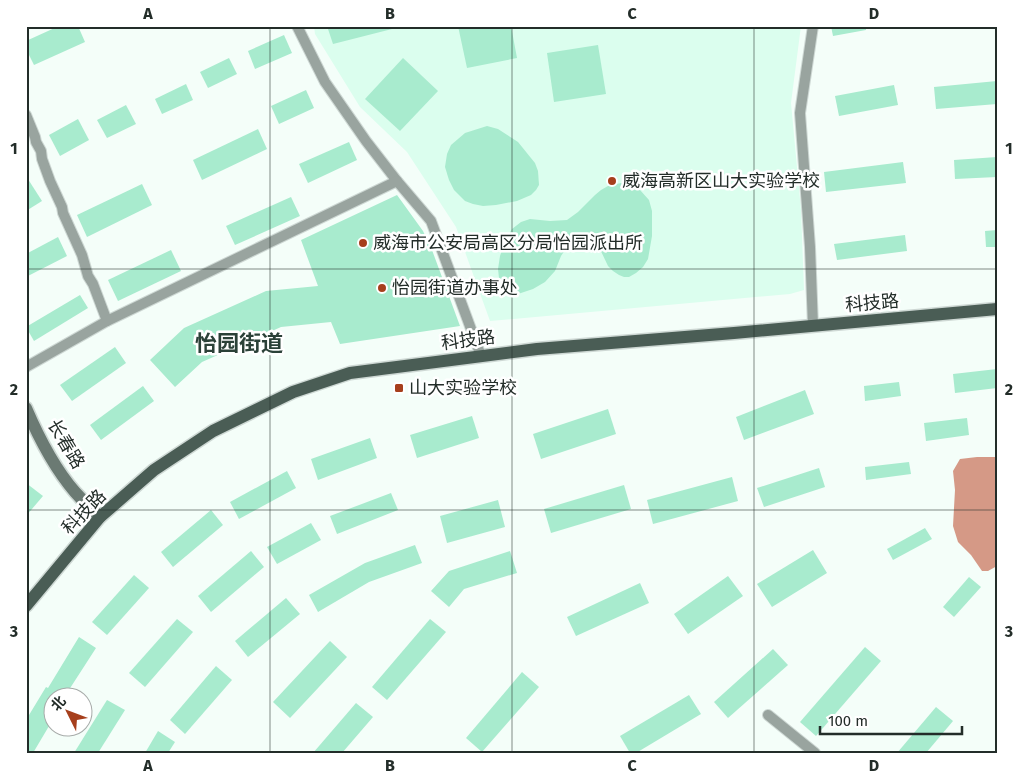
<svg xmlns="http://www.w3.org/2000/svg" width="1023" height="779" font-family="'Fira Sans','Noto Sans SC',sans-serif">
<rect width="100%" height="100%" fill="#f4fef9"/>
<path fill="#dbfeee" d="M314 26H801L791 103 801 210 804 290 790 294 490 321 456 227 407 152 360 107 315 34Z"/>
<path fill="#d59986" d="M977 457H997V566L988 571H982L971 555 958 542 953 526 955 490 953 471 960 459Z"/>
<g fill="#a8ebce">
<path d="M59 26H78L85 42 34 65 26 49V41Z"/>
<path d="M327 26H392V29L333 44Z"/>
<path d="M458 26H511L517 58 467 68Z"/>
<path d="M831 26H866V30L833 36Z"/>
<path d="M284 35 292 53 255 69 248 51Z"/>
<path d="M598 45 606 94 554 102 547 53Z"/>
<path d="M229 58 237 74 208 88 200 72Z"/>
<path d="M403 58 438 91 400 131 365 99Z"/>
<path d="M997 81V104L936 109 934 87Z"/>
<path d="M186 84 193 100 162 114 155 99Z"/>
<path d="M894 85 898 105 839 116 835 96Z"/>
<path d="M306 90 314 108 279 124 271 106Z"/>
<path d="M126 105 136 124 107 138 97 120Z"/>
<path d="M78 119 89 140 60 156 49 135Z"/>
<path d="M487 126 498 129 518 142 535 163 538 171 539 185 536 190 531 195 517 201 496 205 483 206 473 204 465 201 454 190 449 180 445 167 447 154 451 145 465 133Z"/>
<path d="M258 129 267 149 202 180 193 160Z"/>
<path d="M349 142 357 160 308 183 299 164Z"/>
<path d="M997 157V177L955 179 954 160Z"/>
<path d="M903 162 906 183 826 192 824 172Z"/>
<path d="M26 176 42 201 26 211Z"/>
<path d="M621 183H626L634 186 640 190 649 200 652 211V236L648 259 643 267 636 273 629 277H624L619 275 613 271 608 266 599 247 593 241 582 239 575 241 569 244 561 256 555 271 545 282 533 289 518 294 512 293 504 286 499 278 498 269 500 256 505 241 512 229 521 222 530 219 550 221 567 220 578 212 595 195 601 190 608 186Z"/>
<path d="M142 184 152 205 87 237 77 215Z"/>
<path d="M397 195 423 231 432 250 460 326 340 344 331 322 281 327 202 362 175 387 150 360 184 328 266 291 318 286 301 240Z"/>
<path d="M291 197 300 216 235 245 226 226Z"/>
<path d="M997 230V247H986L985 231Z"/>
<path d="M905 235 907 251 837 260 834 244Z"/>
<path d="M58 237 67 256 26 277V254Z"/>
<path d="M171 250 181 271 118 301 108 280Z"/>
<path d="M80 295 88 308 34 341 26 327Z"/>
<path d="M115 347 126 363 72 401 60 385Z"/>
<path d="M997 369V388L955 393 953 374Z"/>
<path d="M899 382 901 396 865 401 864 386Z"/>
<path d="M143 386 154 401 101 440 90 425Z"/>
<path d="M805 390 814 414 744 440 736 417Z"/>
<path d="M608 409 616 434 541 459 533 434Z"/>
<path d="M472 416 479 438 417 458 410 435Z"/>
<path d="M967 418 969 435 926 441 924 423Z"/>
<path d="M370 438 377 458 318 480 311 459Z"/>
<path d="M909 462 911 474 866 480 865 467Z"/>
<path d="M819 468 825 487 764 507 757 488Z"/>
<path d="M287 471 296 488 239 519 230 502Z"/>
<path d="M732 477 738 501 653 524 647 500Z"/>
<path d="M26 483 43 496 26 516Z"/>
<path d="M624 485 631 509 551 533 544 509Z"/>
<path d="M391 493 398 510 337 534 330 516Z"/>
<path d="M498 500 505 527 447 543 440 516Z"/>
<path d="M211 510 223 525 173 567 161 552Z"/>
<path d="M311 523 321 540 277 564 267 547Z"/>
<path d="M925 528 932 539 893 560 887 549Z"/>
<path d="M415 545 422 563 369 582 318 612 309 595 365 563Z"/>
<path d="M813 550 827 573 772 607 757 584Z"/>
<path d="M251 551 264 567 211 612 198 596Z"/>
<path d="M510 551 517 573 464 589 449 607 431 591 449 571Z"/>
<path d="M134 575 149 588 107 635 92 622Z"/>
<path d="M728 576 743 596 688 634 674 614Z"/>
<path d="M969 577 981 587 954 617 943 607Z"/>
<path d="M640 583 649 603 576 636 567 617Z"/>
<path d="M286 598 300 614 248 657 235 641Z"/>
<path d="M177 619 193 632 145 687 129 673Z"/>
<path d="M430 619 446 632 387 700 372 687Z"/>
<path d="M79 637 96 648 65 696H52V721L33 753H26V720L46 687 48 688Z"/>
<path d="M330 641 347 657 290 718 273 702Z"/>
<path d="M865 647 881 661 816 736 800 722Z"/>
<path d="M773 649 788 665 728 718 714 702Z"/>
<path d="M216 666 232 680 185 734 170 720Z"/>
<path d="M522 672 539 687 482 752 466 738Z"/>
<path d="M689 695 701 714 636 753H630L620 736Z"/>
<path d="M107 700 125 710 98 753H74Z"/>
<path d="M356 703 373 717 342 753H313Z"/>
<path d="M936 707 953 721 926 753H897Z"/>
<path d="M158 731 175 742 168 753H145Z"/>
</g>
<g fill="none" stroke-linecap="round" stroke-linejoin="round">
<defs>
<g id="street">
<path d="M297 26 325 82 366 141 397 181 431 221 481 356"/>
<path d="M813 26 800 113 810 247 813 326"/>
<path d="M26 115 35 137 36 142 41 151 42 159 50 181 62 207 63 213 82 255 88 276 93 284 107 321"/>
<path d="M26 367 107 321 397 181"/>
<path d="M768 715 815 753"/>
</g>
<path id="secondary" d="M26 408C38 436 55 469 75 492 83 501 91 509 100 517"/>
<path id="primary" d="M26 606 100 517 154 470 213 431 293 392 350 373 537 349 734 333 997 309"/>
</defs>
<use href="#street" stroke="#ced8d4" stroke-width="12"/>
<use href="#secondary" stroke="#ced8d4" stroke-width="15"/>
<use href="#primary" stroke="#ced8d4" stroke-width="15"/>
<use href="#street" stroke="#99a49f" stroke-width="10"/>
<use href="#secondary" stroke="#6b7a73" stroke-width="12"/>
<use href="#primary" stroke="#4a5d55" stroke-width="12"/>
</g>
<path fill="none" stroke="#232d29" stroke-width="1" stroke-opacity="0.55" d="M270 26V753M512 26V753M754 26V753M26 269H997M26 510H997"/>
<g fill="#a63f1c" stroke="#fff" stroke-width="2">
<circle cx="612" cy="181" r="5"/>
<circle cx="363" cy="243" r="5"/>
<circle cx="382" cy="288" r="5"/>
<rect x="394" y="383" width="10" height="10" rx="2.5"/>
</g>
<g text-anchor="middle" stroke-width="5" stroke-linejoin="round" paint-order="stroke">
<g font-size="18" fill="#232d29" stroke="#fff" text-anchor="start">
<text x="622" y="187">威海高新区山大实验学校</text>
<text x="373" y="249">威海市公安局高区分局怡园派出所</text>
<text x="392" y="294">怡园街道办事处</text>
<text x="409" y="394">山大实验学校</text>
</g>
<g font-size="18" fill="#232d29" stroke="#fff">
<text transform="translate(872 303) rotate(-5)" y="6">科技路</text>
<text transform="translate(468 340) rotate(-7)" y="6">科技路</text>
<text transform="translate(66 444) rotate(59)" y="6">长春路</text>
<text transform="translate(84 512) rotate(-46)" y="6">科技路</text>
</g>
<g font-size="22" font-weight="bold" fill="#2b4138" stroke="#fff">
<text x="239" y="351">怡园街道</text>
</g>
</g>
<rect width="1023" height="779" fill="none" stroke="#ffffff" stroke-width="55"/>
<g transform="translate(68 712) rotate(312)"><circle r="24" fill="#ffffff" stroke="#a7aba9"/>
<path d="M0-4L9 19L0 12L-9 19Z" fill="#a63f1c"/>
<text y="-8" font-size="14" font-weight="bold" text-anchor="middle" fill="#232d29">北</text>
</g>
<path d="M820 726v8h142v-8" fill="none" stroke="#232d29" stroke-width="2.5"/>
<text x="828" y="726" font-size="15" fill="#232d29" stroke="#ffffff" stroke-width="4" paint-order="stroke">100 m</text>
<rect x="28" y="28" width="968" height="724" fill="none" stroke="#232d29" stroke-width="2"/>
<g font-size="16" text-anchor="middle" font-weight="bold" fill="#232d29">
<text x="148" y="19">A</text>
<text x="390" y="19">B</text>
<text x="632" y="19">C</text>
<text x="874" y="19">D</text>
<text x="14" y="154">1</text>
<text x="1009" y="154">1</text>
<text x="14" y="395">2</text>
<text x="1009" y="395">2</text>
<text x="14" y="637">3</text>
<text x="1009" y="637">3</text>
<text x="148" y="771">A</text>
<text x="390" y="771">B</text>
<text x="632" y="771">C</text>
<text x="874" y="771">D</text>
</g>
</svg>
